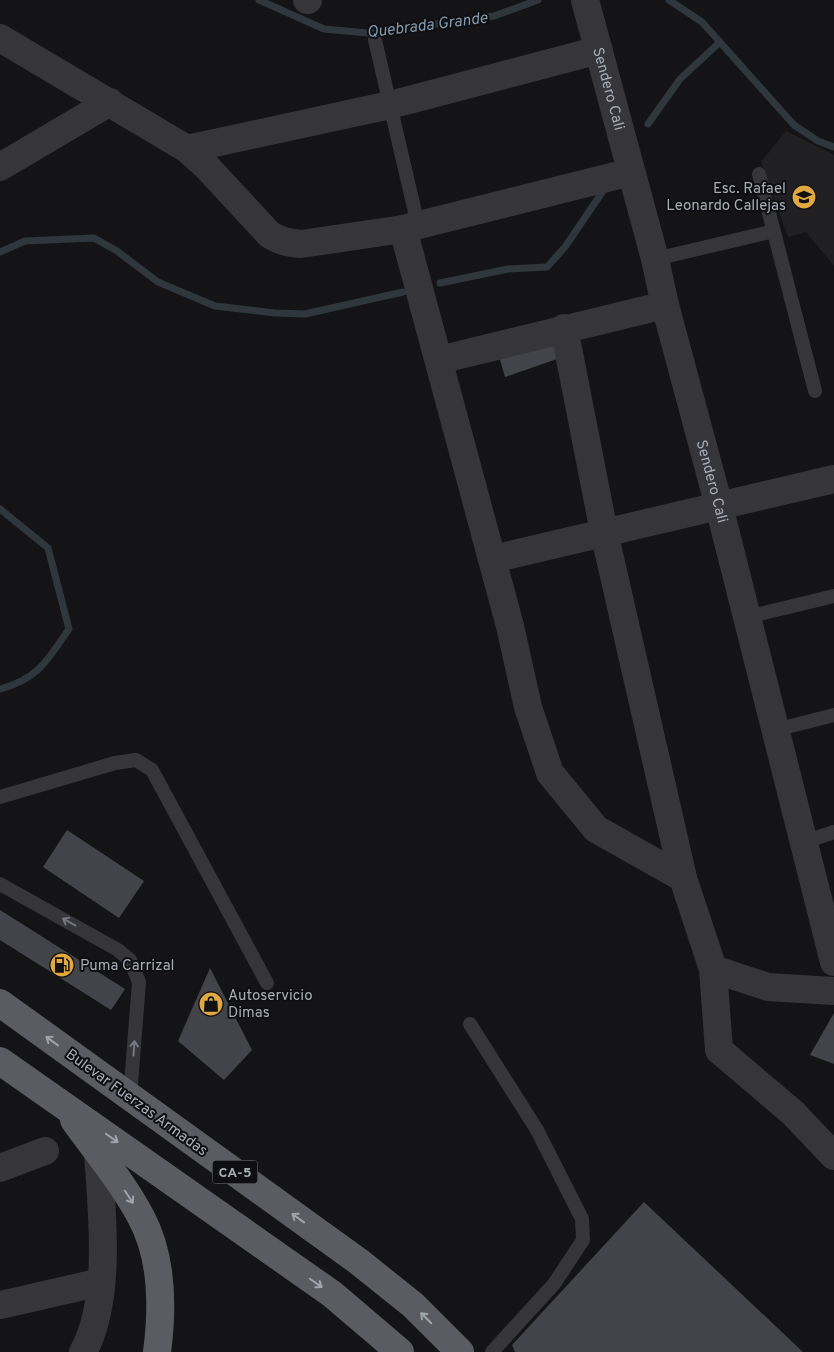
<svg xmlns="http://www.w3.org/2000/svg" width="834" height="1352" font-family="Overpass,sans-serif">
<rect width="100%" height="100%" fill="#141416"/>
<path fill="#202023" d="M786 131 834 155V266L806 232 788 237 761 162Z"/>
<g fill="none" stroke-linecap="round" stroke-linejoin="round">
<g stroke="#2f373d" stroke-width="7">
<path d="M259 0 324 29 368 33 494 16 538 0"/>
<path d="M669 0 702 22 794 125 818 141 834 147"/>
<path d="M648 124 680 79 720 42"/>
<path d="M0 252 25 241 94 238 117 251 158 282 215 306 275 313 305 314 403 292"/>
<path d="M440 283 508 269 547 267 565 247 605 188"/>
<path d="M0 509 48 548 69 629C47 660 39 679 0 689"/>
</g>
</g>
<g fill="#434449">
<path d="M552 334 557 359 505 377 497 349Z"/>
<path d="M67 830 144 881 119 918 43 867Z"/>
<path d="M0 910 125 989 111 1010 0 940Z"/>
<path d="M210 968 252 1050 224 1080 178 1041Z"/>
<path d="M834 1013V1064L810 1055Z"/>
<path d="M644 1202 803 1352H515L512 1345Z"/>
</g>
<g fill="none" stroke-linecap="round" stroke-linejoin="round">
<g stroke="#36363a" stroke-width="14">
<path d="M375 40 418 225"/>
<path d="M759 174 815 391"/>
<path d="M655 259 774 231"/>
<path d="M747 617 834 596"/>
<path d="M775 730 834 715"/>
<path d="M0 797 115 763 136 760 152 770 267 983"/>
<path d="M804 842 834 832"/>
<path d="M0 884 118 950 130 960 139 982 130 1097"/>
<path d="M470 1024 537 1130 582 1219 583 1240 554 1284 492 1352"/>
</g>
<g stroke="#36363a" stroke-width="28">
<path d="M307 0H308"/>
<path id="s1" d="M585 0 655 259 665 305 719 506 834 962"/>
<path d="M0 38 187 149 206 166 269 234C279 241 288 243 301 244L403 229 631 172"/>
<path d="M187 149 390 105 599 50"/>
<path d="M0 167 110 102"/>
<path d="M403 229 510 626 528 707 550 773 596 829 683 878"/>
<path d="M564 328 604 532 683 878 713 969 719 1050 793 1113 834 1156"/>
<path d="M439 360 665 305"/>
<path d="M493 559 834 479"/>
<path d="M713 969 768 987 834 991"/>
<path d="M0 1168 45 1151"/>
<path d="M0 1305 101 1282"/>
<path d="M83 1352C112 1300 102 1212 98 1154"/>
</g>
<g stroke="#5a5c62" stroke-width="28">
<path d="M0 1003 358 1261 413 1305 460 1352"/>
<path d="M0 1061 332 1294 400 1352"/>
<path d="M74 1120C97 1152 123 1183 141 1217 163 1258 163 1307 157 1352"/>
</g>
</g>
<defs><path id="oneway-shaft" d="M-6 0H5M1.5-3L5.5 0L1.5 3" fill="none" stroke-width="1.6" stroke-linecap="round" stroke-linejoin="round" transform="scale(1.25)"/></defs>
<g stroke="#74777e">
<use href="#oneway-shaft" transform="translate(69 922) rotate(-151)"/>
<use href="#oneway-shaft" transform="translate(134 1048) rotate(-86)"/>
</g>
<g stroke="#9fa4ad">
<use href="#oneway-shaft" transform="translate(52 1041) rotate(-144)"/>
<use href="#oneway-shaft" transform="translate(112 1138) rotate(35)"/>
<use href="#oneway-shaft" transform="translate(129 1197) rotate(57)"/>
<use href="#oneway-shaft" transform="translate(298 1218) rotate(-144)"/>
<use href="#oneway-shaft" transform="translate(316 1283) rotate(35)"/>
<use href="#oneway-shaft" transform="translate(426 1318) rotate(-135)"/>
</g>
<defs>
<symbol id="school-disc" viewBox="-11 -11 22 22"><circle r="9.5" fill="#e2a840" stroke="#0f0f11"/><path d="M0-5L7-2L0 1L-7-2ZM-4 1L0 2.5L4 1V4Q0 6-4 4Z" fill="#111"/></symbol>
<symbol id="fuel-disc" viewBox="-11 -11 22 22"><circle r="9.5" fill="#e2a840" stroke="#0f0f11"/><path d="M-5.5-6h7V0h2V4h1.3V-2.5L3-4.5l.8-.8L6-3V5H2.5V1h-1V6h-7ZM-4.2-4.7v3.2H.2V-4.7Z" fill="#111"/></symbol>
<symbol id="shop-disc" viewBox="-11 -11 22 22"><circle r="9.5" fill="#e2a840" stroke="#0f0f11"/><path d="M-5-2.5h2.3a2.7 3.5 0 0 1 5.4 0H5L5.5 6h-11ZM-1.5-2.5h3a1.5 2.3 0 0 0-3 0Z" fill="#111"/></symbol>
</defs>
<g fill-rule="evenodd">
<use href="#school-disc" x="790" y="183" width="28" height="28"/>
<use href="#fuel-disc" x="48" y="951" width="28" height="28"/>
<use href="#shop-disc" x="197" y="990" width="28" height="28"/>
</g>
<g text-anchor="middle" stroke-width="4" stroke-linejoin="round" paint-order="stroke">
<rect fill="#0f0f11" stroke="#797d84" stroke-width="1" x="212.5" y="1160.5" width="45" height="23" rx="4"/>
<g font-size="14" font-weight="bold" fill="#a7acb5">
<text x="235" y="1177">CA-5</text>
</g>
<g font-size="15" fill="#a7acb5" stroke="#0f0f11">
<text dy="5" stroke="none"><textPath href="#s1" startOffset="92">Sendero Cali</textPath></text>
<text dy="5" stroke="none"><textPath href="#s1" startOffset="498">Sendero Cali</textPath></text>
<text transform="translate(137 1102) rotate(36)" y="5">Bulevar Fuerzas Armadas</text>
</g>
<g font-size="15" fill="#a7acb5" stroke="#0f0f11" text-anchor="start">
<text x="786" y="193" text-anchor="end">Esc. Rafael<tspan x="786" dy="17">Leonardo Callejas</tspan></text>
<text x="80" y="970">Puma Carrizal</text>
<text x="228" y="1000">Autoservicio<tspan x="228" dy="17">Dimas</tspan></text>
</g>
<g font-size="16" font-style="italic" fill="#8199ad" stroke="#0f0f11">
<text transform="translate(427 24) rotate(-7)" y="6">Quebrada Grande</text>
</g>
</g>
</svg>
